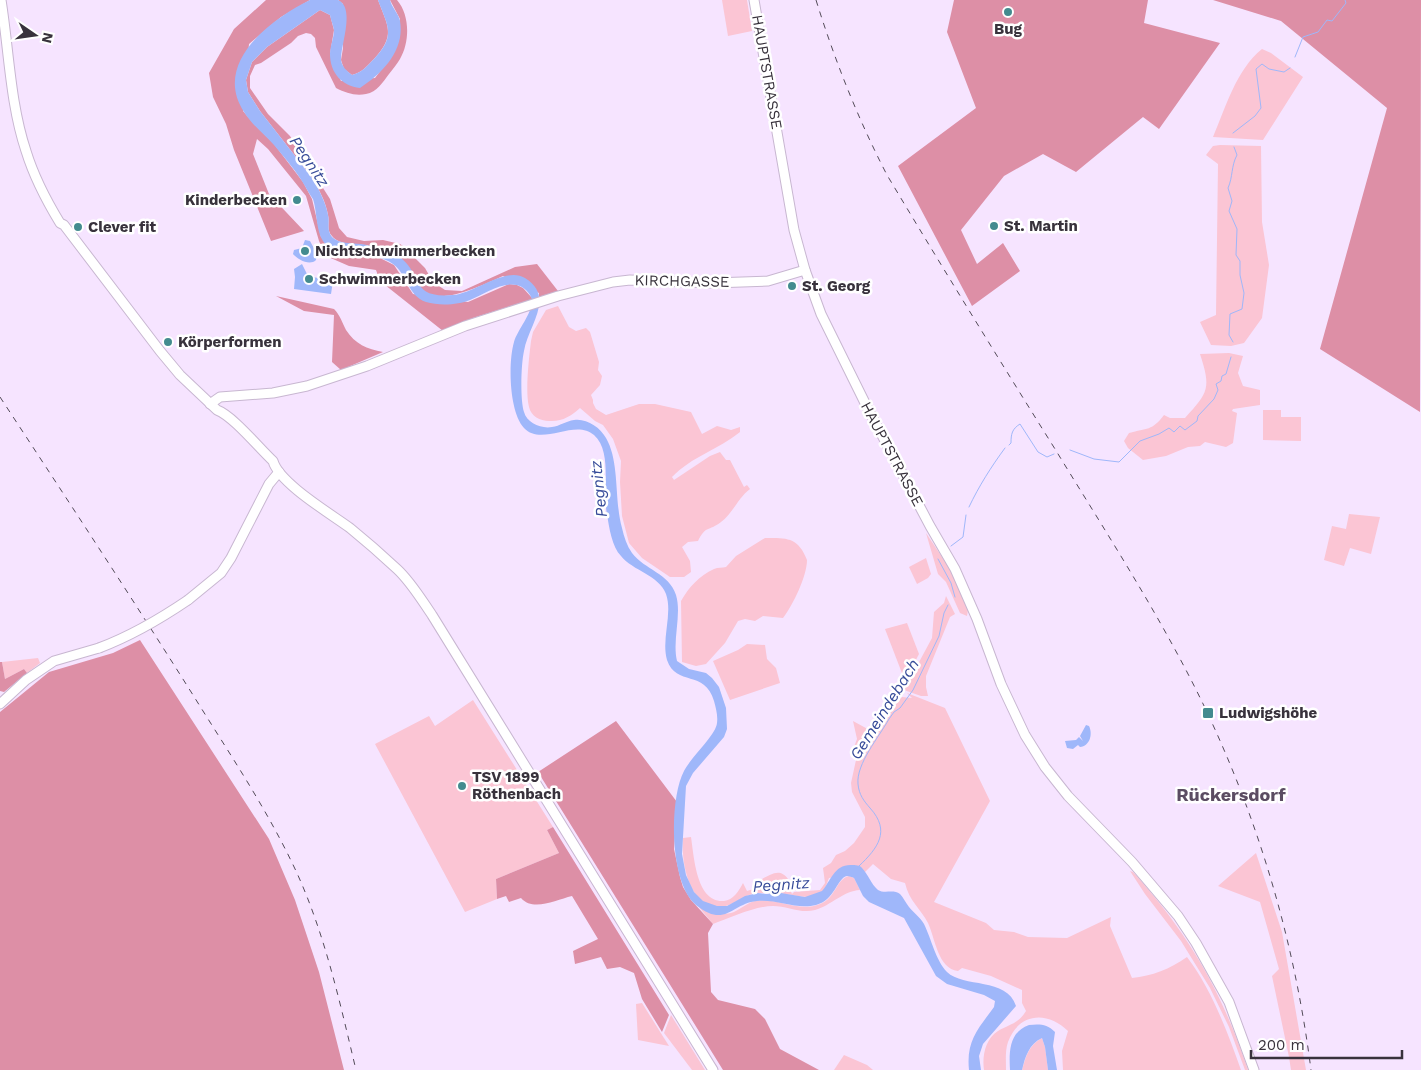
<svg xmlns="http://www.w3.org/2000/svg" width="1421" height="1070" font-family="'Work Sans',sans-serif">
<rect width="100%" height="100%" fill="#f6e4ff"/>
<g fill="#fbc5d4">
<path d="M722 0H747L752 31 728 36Z"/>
<path d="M1262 49 1271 53 1303 77 1263 140 1213 137C1226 107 1236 70 1262 49Z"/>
<path d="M1220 145 1261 146 1262 222 1269 265 1262 318 1244 343 1231 346 1211 345 1200 322 1216 315 1218 164 1206 155 1213 146Z"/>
<path d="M558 306 569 327 576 331 586 328 590 332 599 362 598 370 602 376 600 385 591 395 593 400V403L596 409 606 415 639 404H655L691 412 702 434 717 426 731 430 740 427V432C719 449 691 457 672 477L674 480 710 456 720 452 726 460H730L744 487 747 485 750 489C738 498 733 513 721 522 708 532 706 525 698 541L688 542 682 547 690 561 691 572 684 577H670L642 558 629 543 622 516 620 482 621 461 613 439 603 425 595 421 580 408C571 416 562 422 549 421 540 421 531 416 529 407 525 391 529 358 531 341L533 332 546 310Z"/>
<path d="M1229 353 1243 356 1238 373 1243 386 1260 390V405L1233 409 1232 411 1237 413 1233 443 1226 447 1205 442 1200 446 1188 447 1166 456 1143 460 1128 448 1124 441 1129 433C1147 428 1152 431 1164 415L1170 418H1185C1209 392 1211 388 1200 354Z"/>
<path d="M1263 410H1281V417H1301V441L1263 440Z"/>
<path d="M1349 514 1380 517 1371 554 1350 548 1344 566 1324 560 1332 526 1346 529Z"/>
<path d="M926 533 950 569 968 610 967 616 960 613 946 582 938 574Z"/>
<path d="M765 538C787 538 798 537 807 560 807 576 793 605 783 618L763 616 755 621 745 619 738 621 725 643 706 664 696 666 682 662 681 601C689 587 699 576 714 569 718 567 722 568 726 567L736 556Z"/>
<path d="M926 558 931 574 928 578 917 584 909 567Z"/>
<path d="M946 596 955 614 950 617 926 676V687L928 696H921L904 690 932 638 934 612 944 603Z"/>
<path d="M907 623 919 654 905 681 885 629Z"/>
<path d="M747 644 765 645 767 659 776 668 780 683 730 700 713 661 738 650Z"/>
<path d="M38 658 40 663 27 673 24 669 5 679 2 662Z"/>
<path d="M907 693 945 708 990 801 934 902 986 923 994 930 1014 932 1028 937 1067 938 1111 917 1110 926 1132 978C1152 976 1170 969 1187 957 1211 988 1228 1033 1241 1070H1063L1062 1051 1068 1031C1048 1011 1019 1012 1008 1042 1005 1051 1006 1061 1006 1070H984C982 1057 985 1039 998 1031 1010 1024 1018 1024 1026 1011L1022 1003V990L991 976 962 968 958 971C938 969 935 938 928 923 921 909 909 901 905 883L891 879 873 864 864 873 829 878C827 882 826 889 822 892 810 901 798 895 785 894 776 893 766 893 758 893 745 894 737 903 726 906 689 913 681 863 683 838L691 837C694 856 696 903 724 901 733 900 739 891 743 883L747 891 763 886 762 879C772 874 780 868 788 879L786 884 791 885 790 889 792 894 794 892 820 890 825 883 823 868 831 863 836 855 845 851 854 843 865 827V817L852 792 851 783 856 760 854 747 857 739 853 721 875 733 899 700 902 697 912 698Z"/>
<path d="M473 700 553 827 547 830 559 853 496 879 497 899 465 912 375 744 429 716 435 726Z"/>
<path d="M1256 853 1282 932 1306 1070H1291L1289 1057 1272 976 1279 969 1260 902 1218 886Z"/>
<path d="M1130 871 1133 872C1189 934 1222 992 1248 1070H1245L1229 1027 1210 988 1181 941 1145 894Z"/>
<path d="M849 876 854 878 860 890C843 891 832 905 815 910 801 914 787 906 773 906 755 906 730 918 713 924L698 906C705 911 721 915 731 913 739 911 746 903 755 901 776 897 799 913 820 904 836 898 836 879 849 876Z"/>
<path d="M642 1003 669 1046 638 1040 636 1004Z"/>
<path d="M671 1015 705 1070H692L664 1033Z"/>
<path d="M1042 1038 1045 1047 1048 1070H1022C1026 1056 1029 1045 1042 1038Z"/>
<path d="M844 1055 867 1065 873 1070H834Z"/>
</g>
<g fill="#dd8fa6">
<path d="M266 0H310L281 17 249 44 243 111 254 124 274 144 303 182 312 199 321 237 344 252 361 253 380 258 394 265 413 294 468 302 509 284 517 285 523 288 533 299 473 318 443 331 380 281 376 270 349 266 326 256 319 241 306 196 268 149 257 139 253 154 269 194 304 231 271 241 234 150 226 124 213 97 209 73 234 29Z"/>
<path d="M338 0H378C388 27 396 35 374 59 367 66 363 72 352 75L344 69 341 60 343 48V4Z"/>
<path d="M390 0H397C410 15 410 42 400 59 397 64 393 69 389 74 383 82 377 92 366 94 355 96 346 93 336 88L316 47 315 38 311 34 306 33 298 36 291 43 261 63 255 65 250 76V88L268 114 290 136 330 199 339 228 347 237 364 241 383 240 400 244 412 252 414 257 425 268 433 282 445 290 462 291 515 267 537 264 558 291 539 297V293L503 276C485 284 445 304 426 293 418 287 415 275 408 268 403 262 380 250 372 247 360 242 341 247 332 236 326 230 330 222 328 215 326 202 319 190 313 179L260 111 248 92 246 80 252 62 267 47 320 10 330 15 334 30 330 54 341 81 375 78 384 66 400 19Z"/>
<path d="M954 0H1148L1144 23 1220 43 1159 129 1143 117 1076 172 1043 154 1004 176 961 230 977 264 1003 243 1020 271 972 306 898 166 976 108 947 32Z"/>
<path d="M1213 0H1421L1420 412 1320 349 1387 108 1281 21Z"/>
<path d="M276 296 334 309C340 315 342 322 346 330 355 344 367 349 383 352L341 370 332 362 334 315 304 311Z"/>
<path d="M140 640 269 839 295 900 319 972 344 1070H0V712L49 672 113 653Z"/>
<path d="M0 662H2L5 679 24 669 27 673 4 692 0 691Z"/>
<path d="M616 721 677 802 674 849 680 877 683 887 691 900 713 924 708 933 711 992 718 1000 755 1009 765 1019 780 1049 819 1070H723L538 772Z"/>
<path d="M553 827 669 1015 662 1032 642 999 634 973 620 967 607 969 601 957 575 964 573 951 598 939 572 896C556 900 533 912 521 898L509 902 506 896 497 899 496 879 559 853 547 830Z"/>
</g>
<g fill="#9fb7fa">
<path d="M310 0C318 0 331 0 338 0 356 8 340 47 341 60 342 67 347 71 352 75 363 72 367 66 374 59 396 35 388 27 378 0H390C392 8 399 14 400 21 405 50 383 73 360 88 342 86 330 73 330 54 330 46 334 38 334 30 333 25 331 20 330 15L320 10 267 47 252 62 246 80 248 92 260 111 313 179C319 190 326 203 328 215 330 222 326 230 332 237 339 244 352 243 361 244 373 246 388 250 398 256 424 273 408 299 453 295 475 293 506 266 525 278 556 297 528 326 524 351 521 364 520 400 524 412 527 423 541 429 552 427 560 426 566 421 574 420 586 418 600 427 606 438 620 462 614 500 622 528 624 537 627 546 632 553 645 570 669 573 676 595 682 615 672 640 677 661L689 669 706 673 712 678 719 687 726 708 727 729 724 737 693 773 686 786 682 854 686 875 694 892 703 901 717 906H727L745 896 758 893 767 894 775 892 805 897 822 891C831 881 834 864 852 865 855 865 860 865 862 868 868 874 871 884 878 890 884 894 894 889 900 894 903 897 906 903 909 907 914 913 920 917 924 924 931 938 936 961 947 972 963 988 1007 977 1016 1006L983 1044 979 1056 981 1070H969C966 1041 978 1029 994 1007L995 1001 984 995 947 984 936 976 904 918 869 902 863 896 854 878C852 877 849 876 847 876 837 878 835 900 816 905 797 910 777 899 757 901 732 903 726 929 696 905 669 883 669 799 684 771 691 757 716 735 717 723 718 716 716 708 714 701 705 669 676 687 667 660 661 639 673 614 666 594 659 575 633 571 621 556 612 547 609 527 607 514 602 492 613 452 594 435 575 418 542 447 524 428 509 412 508 362 514 342 518 328 538 307 530 295 515 272 488 293 470 300 458 305 439 306 426 302 408 296 407 274 393 264 373 250 345 257 329 247 315 238 318 214 313 199 312 198 306 188 305 186 297 172 285 158 274 145 264 134 252 125 244 112 212 63 271 19 310 0Z"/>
<path d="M305 240 310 241 317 254 316 260C310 266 298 260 293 254L294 250 302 248Z"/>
<path d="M302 264 308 276 333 281 331 294 294 289 295 277 294 269Z"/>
<path d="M1086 725 1089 726C1093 734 1090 746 1080 747L1078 745 1073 749 1067 748 1065 741 1076 740 1079 737 1083 741 1080 736Z"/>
<path d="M1029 1025C1040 1024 1047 1024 1055 1032L1053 1046 1057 1070H1048L1045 1047 1042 1038C1029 1044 1025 1057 1022 1070H1010C1009 1052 1009 1032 1029 1025Z"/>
</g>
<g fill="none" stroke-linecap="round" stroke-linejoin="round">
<g stroke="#9fb7fa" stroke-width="1">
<path d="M1295 57 1303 37 1318 32 1327 20 1332 21 1346 3 1345 0"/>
<path d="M1233 133 1255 116 1261 108 1256 69 1262 64 1269 69 1284 72 1290 68"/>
<path d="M1233 342 1229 335 1230 314 1242 309 1244 293 1240 275V261L1236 255 1237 229 1229 211 1232 201 1228 188C1233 177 1231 166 1237 155L1234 147"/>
<path d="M1009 445 1011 443C1011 434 1012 429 1020 424L1038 452 1047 457 1054 454"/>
<path d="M1070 450 1094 459 1119 462 1140 441 1159 434 1169 428 1174 432 1180 426 1185 430 1197 421 1198 416 1214 399 1218 390 1216 384 1221 381 1222 376 1226 374 1231 357"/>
<path d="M969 507C979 486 991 467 1005 448"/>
<path d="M951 546 963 537 966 515"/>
<path d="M938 559 951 583 955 597"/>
<path d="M859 866C878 848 891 831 870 808 864 801 859 795 858 784 856 764 879 737 889 719L894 712 900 708 913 690 939 636 944 613 948 605"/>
</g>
<defs>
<g id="secondary">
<path d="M1 0C9 50 10 103 26 151 34 177 46 200 60 223L64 225 160 351 180 375 217 410C233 416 259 448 273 461 279 483 331 514 350 528 366 541 382 555 397 569 411 582 421 599 432 615L713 1070"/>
<path d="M210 404 220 397 273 393 307 386 367 366 465 326 558 296 613 282 630 280 713 283 768 281 805 270"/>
<path d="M188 600 221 573 231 558 269 484 279 472"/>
<path d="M0 704 26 680 54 661 99 648"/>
</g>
<path id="primary" d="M754 0 794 230 805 270 821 314 866 405 930 526 955 569 977 619 1001 684 1025 735 1045 767 1068 796 1132 862 1178 916 1196 943 1229 1002 1254 1070"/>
</defs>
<use href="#secondary" stroke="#c8b7d1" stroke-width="11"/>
<use href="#primary" stroke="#c8b7d1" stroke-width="11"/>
<use href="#secondary" stroke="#fff" stroke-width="9"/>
<use href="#primary" stroke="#fff" stroke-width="9"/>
<g stroke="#534b58" stroke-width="1" stroke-dasharray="6 6" stroke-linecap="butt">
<path d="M816 0C835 61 858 119 887 175 942 267 998 358 1055 449 1107 534 1163 620 1206 710 1260 824 1295 944 1311 1070"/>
<path d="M0 397C65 496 130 595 193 695 229 753 267 809 296 871 325 934 340 1003 356 1070"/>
</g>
<defs>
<path id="secondary-bridge" d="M99 648C131 636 160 619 188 600"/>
</defs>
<use href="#secondary-bridge" stroke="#c8b7d1" stroke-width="11" stroke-linecap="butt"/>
<use href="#secondary-bridge" stroke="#fff" stroke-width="9"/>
</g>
<g fill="#438b8f" stroke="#fff" stroke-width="2">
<circle cx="1008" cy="12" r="5"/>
<circle cx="297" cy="200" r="5"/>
<circle cx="994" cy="226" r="5"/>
<circle cx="78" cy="227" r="5"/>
<circle cx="305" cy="251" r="5"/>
<circle cx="309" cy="279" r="5"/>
<circle cx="792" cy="286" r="5"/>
<circle cx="168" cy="342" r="5"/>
<rect x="1202" y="707" width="12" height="12" rx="2.5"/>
<circle cx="462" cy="786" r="5"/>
</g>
<g text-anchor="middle" stroke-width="5" stroke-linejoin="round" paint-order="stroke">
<g font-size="15" font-weight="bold" fill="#38323c" stroke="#fff" text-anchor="start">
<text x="1008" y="34" text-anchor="middle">Bug</text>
<text x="287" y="205" text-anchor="end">Kinderbecken</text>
<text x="1004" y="231">St. Martin</text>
<text x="88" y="232">Clever fit</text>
<text x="315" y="256">Nichtschwimmerbecken</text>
<text x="319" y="284">Schwimmerbecken</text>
<text x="802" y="291">St. Georg</text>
<text x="178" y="347">Körperformen</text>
<text x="1219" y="718">Ludwigshöhe</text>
<text x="472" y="782">TSV 1899<tspan x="472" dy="17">Röthenbach</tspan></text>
</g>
<g font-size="15" fill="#38323c" stroke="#fff">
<text transform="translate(767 72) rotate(80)" y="5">HAUPTSTRASSE</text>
<text transform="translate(682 281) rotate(1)" y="5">KIRCHGASSE</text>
<text transform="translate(892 454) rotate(62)" y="5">HAUPTSTRASSE</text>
</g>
<g font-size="16" font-style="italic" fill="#364b99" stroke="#fff">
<text transform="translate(310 161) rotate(56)" y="6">Pegnitz</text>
<text transform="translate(598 489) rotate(-96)" y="6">Pegnitz</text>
<text transform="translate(884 709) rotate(-58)" y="6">Gemeindebach</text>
<text transform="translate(781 884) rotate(-4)" y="6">Pegnitz</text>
</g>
<g font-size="18" font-weight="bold" fill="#5b4c62" stroke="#fff">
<text x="1231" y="801">Rückersdorf</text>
</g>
</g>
<g transform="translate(35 35) rotate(103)" stroke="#ffffff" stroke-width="4" paint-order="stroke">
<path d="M0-4L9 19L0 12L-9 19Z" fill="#38323c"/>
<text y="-8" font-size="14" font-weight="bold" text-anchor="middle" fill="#38323c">N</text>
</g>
<path d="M1251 1050v8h151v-8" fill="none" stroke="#38323c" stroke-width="2.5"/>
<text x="1258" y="1050" font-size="15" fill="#38323c" stroke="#ffffff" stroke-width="4" paint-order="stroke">200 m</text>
</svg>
